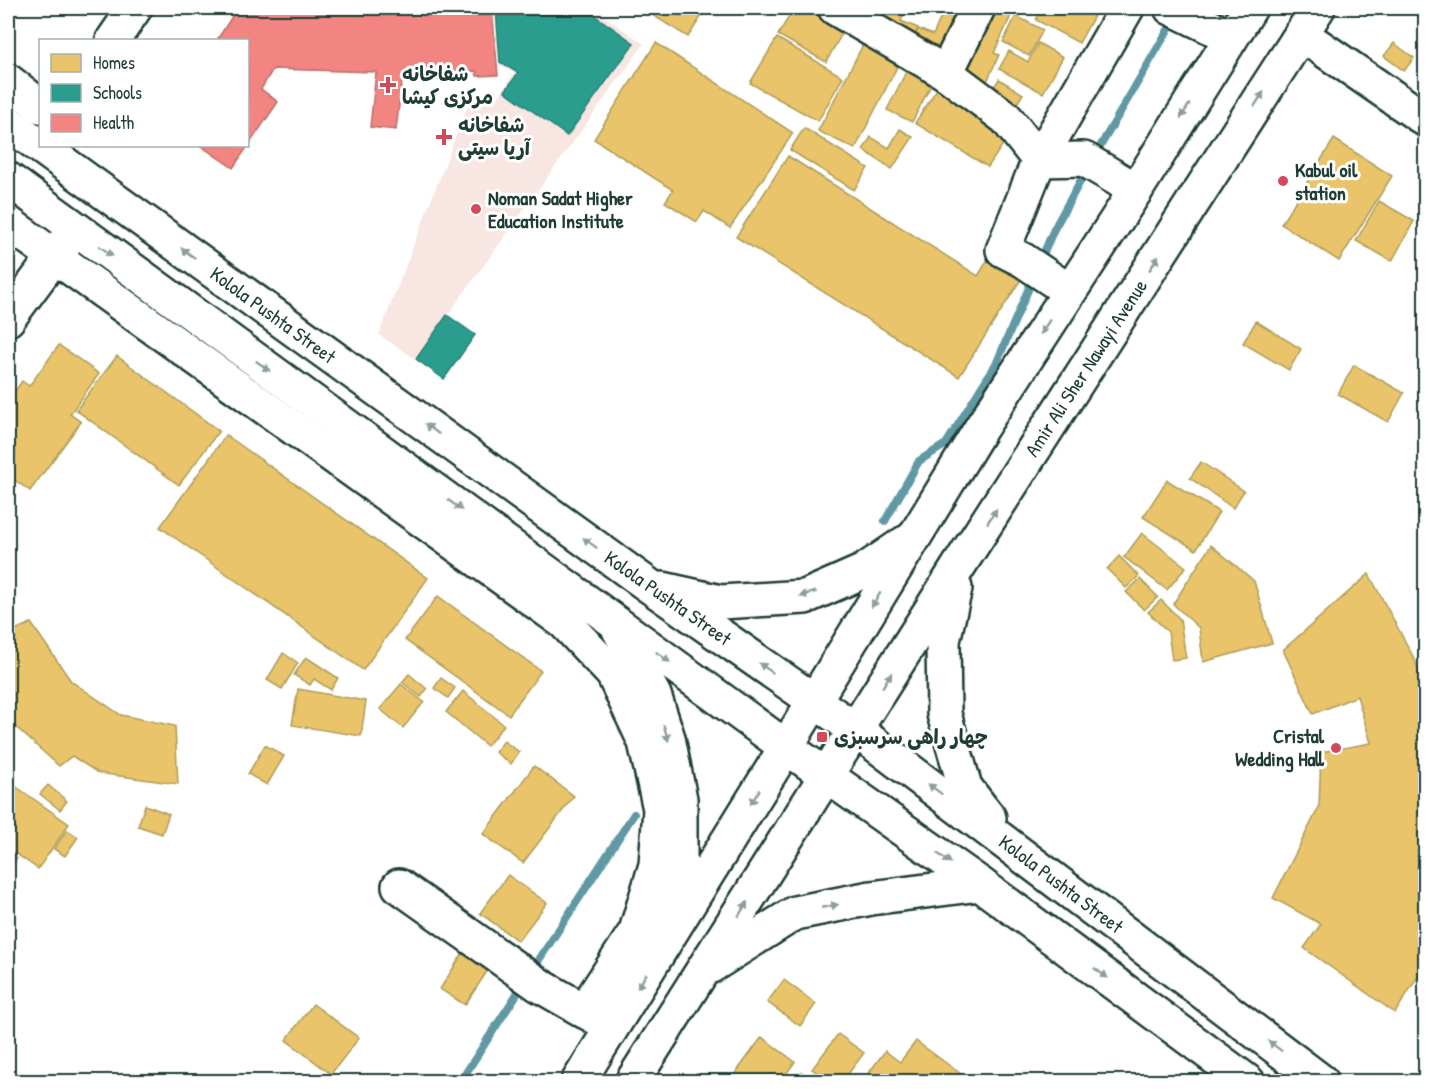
<svg xmlns="http://www.w3.org/2000/svg" width="1433" height="1089" font-family="'Patrick Hand','Playpen Sans Arabic',sans-serif">
<rect width="100%" height="100%" fill="#fff"/>
<filter id="ink" filterUnits="userSpaceOnUse"><feTurbulence type="fractalNoise" baseFrequency=".0167" numOctaves="2"/><feDisplacementMap in="SourceGraphic" scale="12" xChannelSelector="R" yChannelSelector="G"/><feConvolveMatrix kernelMatrix="1 2 1 2 8 2 1 2 1" color-interpolation-filters="sRGB"/></filter>
<g filter="url(#ink)">
<path fill="#f7e6e2" d="M494 8H592L644 44 416 359 379 335 474 89 495 103 514 73 499 65Z"/>
<g fill="#e9c46a" stroke="#ac9c5a" stroke-width="1.5">
<path d="M641 8H707L688 37Z"/>
<path d="M794 8H806L844 30 826 62 778 35Z"/>
<path d="M887 8 904 15 901 21 918 28 912 41 879 26Z"/>
<path d="M945 8H965L944 57 912 44 918 29 933 35Z"/>
<path d="M988 8 1014 9 994 53 999 55 984 88 957 76Z"/>
<path d="M1029 8H1078L1094 16 1079 43 1036 20 1039 13Z"/>
<path d="M1016 16 1043 30 1029 56 1003 42Z"/>
<path d="M777 38 843 77 818 121 750 83Z"/>
<path d="M865 41 901 59 855 149 818 131Z"/>
<path d="M656 43 793 133 730 228 704 211 697 222 665 202 673 190 594 139Z"/>
<path d="M1038 43 1063 57 1043 93 999 69 1009 51 1028 62Z"/>
<path d="M1394 43 1414 58 1404 71 1384 56Z"/>
<path d="M909 66 934 79 912 122 887 110Z"/>
<path d="M999 79 1023 94 1016 105 992 90Z"/>
<path d="M938 87 1011 132 988 167 915 123Z"/>
<path d="M804 128 868 168 854 190 790 150Z"/>
<path d="M900 129 913 137 892 169 863 150 871 137 889 148Z"/>
<path d="M1334 139 1392 176 1339 261 1281 224Z"/>
<path d="M788 156 978 276 992 253 1025 273 959 377 736 237Z"/>
<path d="M1379 201 1414 221 1392 261 1356 241Z"/>
<path d="M1256 321 1301 349 1289 370 1243 343Z"/>
<path d="M59 345 99 374 70 414 81 422 30 491 8 475V401L22 381 29 386Z"/>
<path d="M117 356 219 431 179 485 76 410Z"/>
<path d="M1354 365 1404 393 1388 422 1338 394Z"/>
<path d="M226 435 428 578 363 670 160 527Z"/>
<path d="M1201 462 1244 491 1233 508 1190 478Z"/>
<path d="M1167 480 1219 512 1196 550 1143 517Z"/>
<path d="M1142 533 1186 567 1167 590 1124 557Z"/>
<path d="M1211 545 1254 581 1272 643 1203 662 1199 628 1173 604Z"/>
<path d="M1119 556 1139 576 1126 588 1107 569Z"/>
<path d="M1369 574 1415 660 1426 690V835L1417 869 1426 874V964L1395 1013 1304 948 1321 924 1273 898 1319 807 1321 752 1371 743 1357 696 1313 714 1283 650Z"/>
<path d="M1140 579 1158 597 1144 610 1126 592Z"/>
<path d="M438 596 541 671 509 715 405 640Z"/>
<path d="M1161 600 1180 619 1186 658 1172 660 1168 632 1148 612Z"/>
<path d="M31 623 71 681 121 715 175 726 178 784 98 773 72 756 59 766 8 720V701L10 698 8 694V633Z"/>
<path d="M283 653 298 663 282 689 267 680Z"/>
<path d="M306 657 338 678 331 690 314 679 310 685 294 675Z"/>
<path d="M409 674 427 689 421 697 402 682Z"/>
<path d="M441 678 455 688 448 698 434 688Z"/>
<path d="M401 684 424 702 403 728 380 709Z"/>
<path d="M298 689 366 701 361 736 292 725Z"/>
<path d="M463 691 504 725 487 746 446 712Z"/>
<path d="M504 741 519 752 511 764 495 752Z"/>
<path d="M265 745 284 756 267 785 248 774Z"/>
<path d="M534 766 574 796 523 863 483 834Z"/>
<path d="M8 781 69 824 38 869 8 848Z"/>
<path d="M48 785 67 801 60 810 40 794Z"/>
<path d="M145 805 169 814 162 834 138 826Z"/>
<path d="M67 830 78 837 65 856 54 849Z"/>
<path d="M8 851 17 858 8 870Z"/>
<path d="M508 875 547 903 518 941 480 913Z"/>
<path d="M464 951 490 967 465 1005 440 989Z"/>
<path d="M784 980 816 1004 800 1026 767 1002Z"/>
<path d="M313 1004 359 1038 331 1074 286 1040Z"/>
<path d="M838 1034 864 1053 842 1082H829L812 1069Z"/>
<path d="M762 1037 795 1062 780 1082H729Z"/>
<path d="M916 1041 972 1082H862L885 1051 900 1062Z"/>
<path d="M802 1072 815 1082H795Z"/>
</g>
<g fill="#2a9d8f" stroke="#278074" stroke-width="1.5">
<path d="M496 8H584L634 43 567 136 505 91 518 73 500 62Z"/>
<path d="M447 315 475 335 444 379 416 359Z"/>
</g>
<path fill="#f28482" stroke="#b36f6b" stroke-width="1.5" d="M275 8H492L498 75 477 76 476 71 441 72V80L402 81 396 130 370 127 376 72 273 69 261 89 278 102 233 168 201 146H248V40H217L236 10Z"/>
<g fill="none" stroke-linecap="round" stroke-linejoin="round">
<g stroke="#6199a4" stroke-width="8">
<path d="M1094 157 1175 18"/>
<path d="M1039 264 1054 229 1087 169"/>
<path d="M885 521 919 461 946 444 997 362 1034 276"/>
<path d="M531 972 634 814"/>
<path d="M460 1082 524 983"/>
</g>
<defs>
<g id="minor">
<path d="M835 8 946 73 1006 118 1039 160 1084 159 1136 190"/>
<path d="M1171 8 1231 37"/>
<path d="M1301 34 1426 120"/>
<path d="M113 40 135 8"/>
<path d="M946 73 978 8"/>
<path d="M8 81 40 106"/>
<path d="M8 223 564 622 613 674 645 742 660 809 656 865 636 931 584 1011"/>
<path d="M1069 291 1023 260 1003 250 1039 160 1127 8"/>
<path d="M8 319 68 238"/>
<path d="M399 886 539 985 604 1022"/>
</g>
<g id="major">
<path d="M8 123 648 585 856 730 1322 1082"/>
<path d="M8 179 786 747 980 884 1248 1082"/>
<path d="M955 588 943 641 944 714 965 787 989 818"/>
<path d="M663 589 721 602 805 597 864 571 905 543"/>
<path d="M619 630 654 695 668 738 680 799V868L669 922"/>
<path d="M711 966 795 913 871 898 980 884"/>
<path d="M578 1082 786 747 981 428 1136 190 1250 8"/>
<path d="M632 1082 960 564 1318 8"/>
</g>
</defs>
<use href="#minor" stroke="#1f3d34" stroke-width="38"/>
<use href="#major" stroke="#1f3d34" stroke-width="38"/>
<use href="#minor" stroke="#fff" stroke-width="33"/>
<use href="#major" stroke="#fff" stroke-width="33"/>
</g>
<defs><path id="oneway-solid" d="M-6-.8H1V-3.2L6.5 0L1 3.2V.8H-6Z" transform="scale(1.5)"/></defs>
<g fill="#8f9e9a">
<use href="#oneway-solid" transform="translate(1259 99) rotate(-57)"/>
<use href="#oneway-solid" transform="translate(1185 111) rotate(122)"/>
<use href="#oneway-solid" transform="translate(106 251) rotate(36)"/>
<use href="#oneway-solid" transform="translate(188 253) rotate(-144)"/>
<use href="#oneway-solid" transform="translate(1154 263) rotate(-57)"/>
<use href="#oneway-solid" transform="translate(1045 327) rotate(123)"/>
<use href="#oneway-solid" transform="translate(263 366) rotate(36)"/>
<use href="#oneway-solid" transform="translate(432 429) rotate(-144)"/>
<use href="#oneway-solid" transform="translate(455 505) rotate(36)"/>
<use href="#oneway-solid" transform="translate(992 516) rotate(-57)"/>
<use href="#oneway-solid" transform="translate(590 543) rotate(-144)"/>
<use href="#oneway-solid" transform="translate(808 594) rotate(164)"/>
<use href="#oneway-solid" transform="translate(876 600) rotate(121)"/>
<use href="#oneway-solid" transform="translate(663 657) rotate(36)"/>
<use href="#oneway-solid" transform="translate(766 668) rotate(-145)"/>
<use href="#oneway-solid" transform="translate(887 680) rotate(-58)"/>
<use href="#oneway-solid" transform="translate(666 733) rotate(73)"/>
<use href="#oneway-solid" transform="translate(935 789) rotate(-143)"/>
<use href="#oneway-solid" transform="translate(755 797) rotate(122)"/>
<use href="#oneway-solid" transform="translate(944 858) rotate(35)"/>
<use href="#oneway-solid" transform="translate(830 906) rotate(-11)"/>
<use href="#oneway-solid" transform="translate(743 909) rotate(-58)"/>
<use href="#oneway-solid" transform="translate(1101 973) rotate(36)"/>
<use href="#oneway-solid" transform="translate(642 981) rotate(122)"/>
<use href="#oneway-solid" transform="translate(1275 1046) rotate(-143)"/>
</g>
</g>
<g fill="#d1495b" stroke="#fff" stroke-width="2">
<path d="M385 76h6v6h6v6h-6v6h-6v-6h-6v-6h6z"/>
<path d="M441 128h6v6h6v6h-6v6h-6v-6h-6v-6h6z"/>
<circle cx="1283" cy="181" r="6"/>
<circle cx="476" cy="209" r="6"/>
<rect x="816" y="731" width="12" height="12" rx="3"/>
<circle cx="1336" cy="748" r="6"/>
</g>
<g text-anchor="middle" stroke-width="6" stroke-linejoin="round" paint-order="stroke">
<g font-size="20" font-weight="bold" fill="#1f3d34" stroke="#fff" text-anchor="start">
<text x="402" y="81">شفاخانه<tspan x="402" dy="23">مرکزی کیشا</tspan></text>
<text x="458" y="132">شفاخانه<tspan x="458" dy="23">آریا سیتی</tspan></text>
<text x="1295" y="177">Kabul oil<tspan x="1295" dy="23">station</tspan></text>
<text x="488" y="205">Noman Sadat Higher<tspan x="488" dy="23">Education Institute</tspan></text>
<text x="1324" y="743" text-anchor="end">Cristal<tspan x="1324" dy="23">Wedding Hall</tspan></text>
<text x="834" y="744">چهار راهی سرسبزی</text>
</g>
<g font-size="20" fill="#1f3d34" stroke="#fff">
<text transform="translate(273 315) rotate(36)" y="7">Kolola Pushta Street</text>
<text transform="translate(1086 368) rotate(-57)" y="7">Amir Ali Sher Nawayi Avenue</text>
<text transform="translate(668 598) rotate(35)" y="7">Kolola Pushta Street</text>
<text transform="translate(1061 884) rotate(37)" y="7">Kolola Pushta Street</text>
</g>
</g>
<rect width="1433" height="1089" fill="none" stroke="#fff" stroke-width="30"/>
<rect x="15" y="15" width="1403" height="1059" fill="none" stroke="#1f3d34" stroke-width="2" filter="url(#ink)"/>
<rect x="39" y="39" width="210" height="108" fill="#ffffff" stroke="#a5b1ae" stroke-width="1.5"/>
<rect x="51" y="54" width="30" height="18" fill="#e9c46a" stroke="#a5b1ae" stroke-width="1.5"/>
<text x="93" y="69" font-size="18" fill="#1f3d34">Homes</text>
<rect x="51" y="84" width="30" height="18" fill="#2a9d8f" stroke="#a5b1ae" stroke-width="1.5"/>
<text x="93" y="99" font-size="18" fill="#1f3d34">Schools</text>
<rect x="51" y="114" width="30" height="18" fill="#f28482" stroke="#a5b1ae" stroke-width="1.5"/>
<text x="93" y="129" font-size="18" fill="#1f3d34">Health</text>
</svg>
